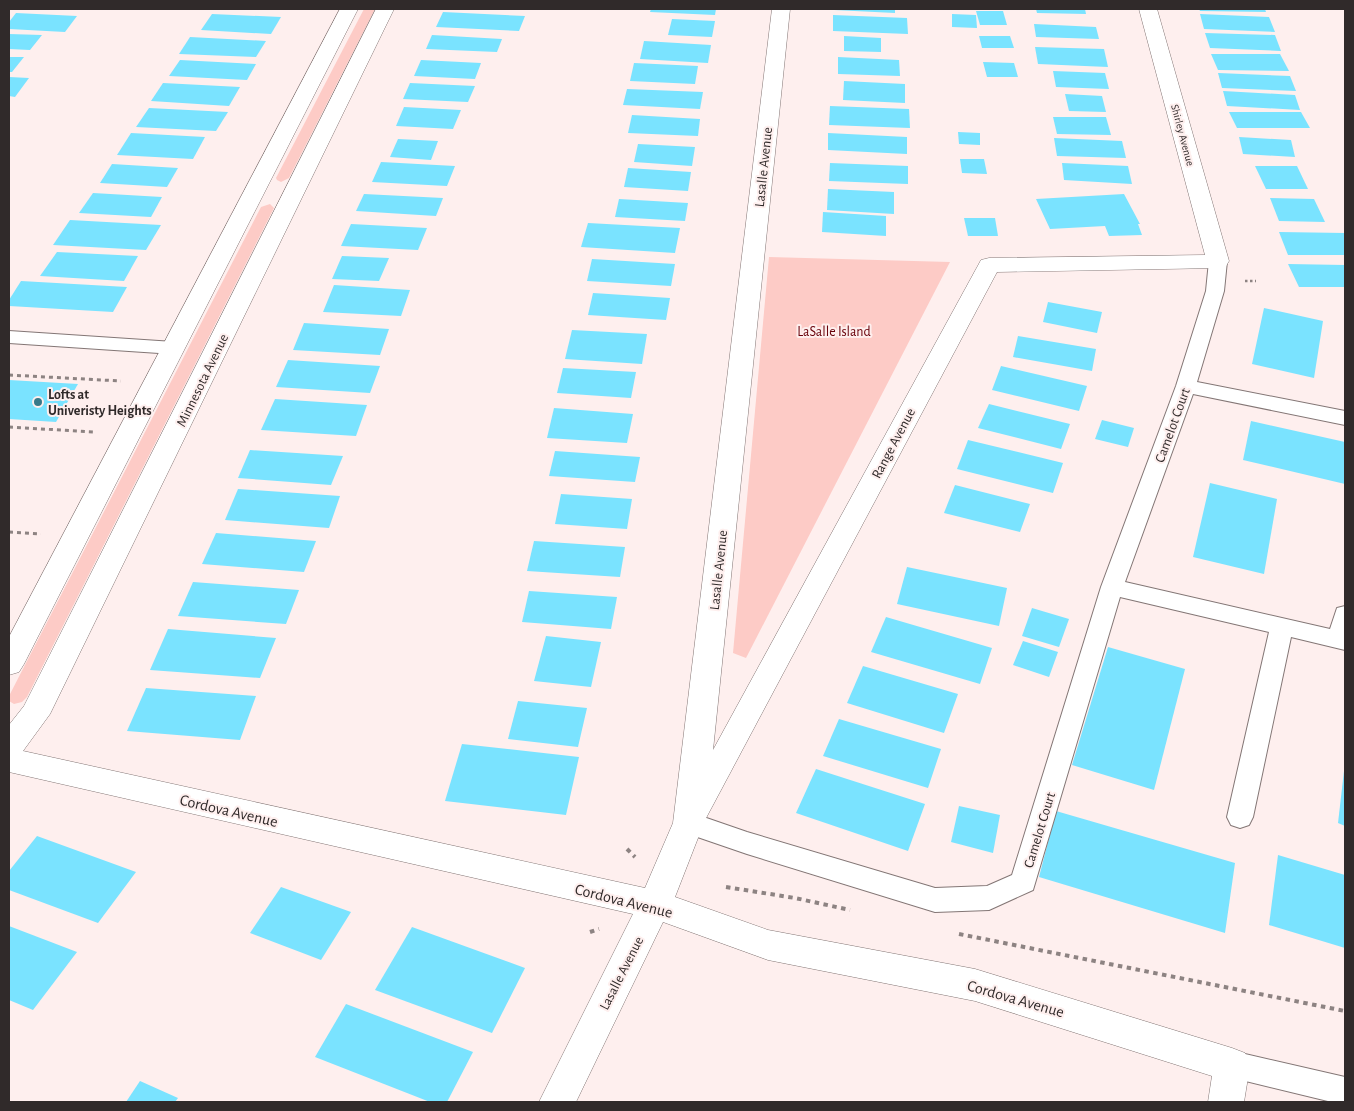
<svg xmlns="http://www.w3.org/2000/svg" width="1354" height="1111" font-family="'Alegreya Sans',sans-serif">
<rect width="100%" height="100%" fill="#feefee"/>
<g fill="#fdcbc6">
<path d="M364 9H375L289 178 281 182 277 180 276 178Z"/>
<path d="M270 204 274 208 27 697 22 702 14 704 9 701V696L261 207Z"/>
<path d="M769 257 950 262 746 658 733 653Z"/>
</g>
<g fill="#7ae3ff">
<path d="M651 9H716L715 15 650 12Z"/>
<path d="M834 9H895V13L834 10Z"/>
<path d="M1036 9H1085L1086 14 1037 13Z"/>
<path d="M1199 9H1265L1266 12 1200 11Z"/>
<path d="M976 11H1003L1007 25H980Z"/>
<path d="M443 12 525 16 519 31 436 27Z"/>
<path d="M16 13 77 16 65 32 9 29V22Z"/>
<path d="M212 14 281 17 271 34 201 30Z"/>
<path d="M952 14 976 15 977 28 952 27Z"/>
<path d="M1200 14 1269 17 1275 32 1204 29Z"/>
<path d="M833 15 907 18 908 34 833 31Z"/>
<path d="M672 19 715 21 712 37 668 35Z"/>
<path d="M1034 24 1096 27 1099 39 1036 37Z"/>
<path d="M1205 33 1275 35 1281 51 1210 48Z"/>
<path d="M9 34 42 35 30 50 9 49Z"/>
<path d="M432 35 502 39 497 52 426 49Z"/>
<path d="M844 36 881 38V52L844 51Z"/>
<path d="M979 36H1010L1014 48H982Z"/>
<path d="M190 37 266 41 256 57 179 54Z"/>
<path d="M644 41 711 45 708 63 640 59Z"/>
<path d="M1035 47 1104 49 1108 67 1038 64Z"/>
<path d="M1211 54H1280L1289 71 1218 70Z"/>
<path d="M9 57H24L12 72H9Z"/>
<path d="M838 57 899 60 900 76 838 74Z"/>
<path d="M180 60 256 64 247 80 169 76Z"/>
<path d="M421 60 481 63 475 79 414 76Z"/>
<path d="M983 62 1014 63 1018 77H987Z"/>
<path d="M634 63 698 66 695 84 630 81Z"/>
<path d="M1053 71 1105 73 1109 89 1056 87Z"/>
<path d="M1218 73 1290 76 1296 91 1222 88Z"/>
<path d="M9 77 29 78 15 97 9 96Z"/>
<path d="M844 81 905 84V103L843 100Z"/>
<path d="M163 83 240 87 229 106 151 101Z"/>
<path d="M410 83 475 86 468 102 403 99Z"/>
<path d="M627 89 703 92 700 109 623 105Z"/>
<path d="M1223 91 1295 95 1300 110 1227 106Z"/>
<path d="M1065 94 1102 96 1106 112 1069 111Z"/>
<path d="M830 106 909 109 910 128 829 125Z"/>
<path d="M404 107 461 110 453 129 396 126Z"/>
<path d="M149 108 228 112 216 131 136 127Z"/>
<path d="M1229 112H1301L1310 128H1237Z"/>
<path d="M632 115 700 119 698 136 628 133Z"/>
<path d="M1053 117H1106L1111 135 1057 134Z"/>
<path d="M958 132 980 133V145L959 144Z"/>
<path d="M131 133 205 137 193 159 117 155Z"/>
<path d="M828 133 907 137V154L828 150Z"/>
<path d="M1239 137 1291 140 1295 157 1243 154Z"/>
<path d="M1054 138 1122 141 1126 158 1057 156Z"/>
<path d="M398 139 438 141 431 160 390 157Z"/>
<path d="M638 144 695 147 692 166 634 162Z"/>
<path d="M960 159H984L987 174 962 173Z"/>
<path d="M381 162 455 166 447 186 372 182Z"/>
<path d="M830 163 908 166V184L829 181Z"/>
<path d="M1062 163 1128 166 1132 184 1064 180Z"/>
<path d="M112 164 178 168 167 187 100 183Z"/>
<path d="M1255 166H1297L1308 189H1266Z"/>
<path d="M628 168 691 172 688 191 624 187Z"/>
<path d="M828 189 894 192V214L827 210Z"/>
<path d="M93 193 162 197 151 217 79 213Z"/>
<path d="M364 194 443 198 436 216 356 211Z"/>
<path d="M1124 194 1140 224H1138L1142 235 1109 236 1105 226 1050 229 1036 199Z"/>
<path d="M1270 198 1314 199 1325 222 1279 221Z"/>
<path d="M619 199 688 203 685 221 615 217Z"/>
<path d="M823 212 886 216V236L822 232Z"/>
<path d="M964 218H995L998 236H968Z"/>
<path d="M70 220 161 225 146 250 53 245Z"/>
<path d="M588 223 680 228 675 253 581 247Z"/>
<path d="M351 224 427 228 418 250 341 246Z"/>
<path d="M1279 232 1345 233V255H1288Z"/>
<path d="M57 252 138 256 124 281 40 276Z"/>
<path d="M342 256 389 258 379 281 332 279Z"/>
<path d="M592 259 675 264 671 286 587 281Z"/>
<path d="M1288 264 1345 265V287H1299Z"/>
<path d="M21 281 127 287 113 312 9 306V300Z"/>
<path d="M334 285 410 290 401 316 323 312Z"/>
<path d="M593 293 670 298 666 320 588 315Z"/>
<path d="M1048 302 1102 312 1097 333 1043 322Z"/>
<path d="M1264 308 1323 321 1314 378 1252 364Z"/>
<path d="M304 323 389 329 380 355 293 350Z"/>
<path d="M572 330 647 334 642 364 565 359Z"/>
<path d="M1018 336 1096 349 1092 371 1013 357Z"/>
<path d="M288 360 380 366 370 393 276 387Z"/>
<path d="M1001 366 1087 386 1079 411 992 390Z"/>
<path d="M563 368 636 372 631 398 557 393Z"/>
<path d="M9 380 78 384 56 422 9 419Z"/>
<path d="M275 399 367 405 356 436 261 430Z"/>
<path d="M989 404 1070 424 1061 449 978 428Z"/>
<path d="M554 408 633 414 627 443 547 438Z"/>
<path d="M1102 420 1134 428 1128 447 1095 439Z"/>
<path d="M1251 421 1345 442V484L1243 460Z"/>
<path d="M968 440 1063 463 1053 493 957 469Z"/>
<path d="M250 450 343 456 331 485 238 478Z"/>
<path d="M555 451 640 457 635 482 549 476Z"/>
<path d="M1210 483 1277 499 1264 574 1193 557Z"/>
<path d="M955 485 1030 504 1020 532 944 513Z"/>
<path d="M238 489 340 496 329 528 225 520Z"/>
<path d="M561 494 632 499 627 529 555 524Z"/>
<path d="M216 533 316 541 304 572 202 564Z"/>
<path d="M534 541 625 547 620 577 527 571Z"/>
<path d="M907 567 1007 588 999 626 897 604Z"/>
<path d="M193 582 299 590 286 624 178 616Z"/>
<path d="M529 591 617 597 611 629 522 622Z"/>
<path d="M1032 608 1069 619 1059 647 1022 636Z"/>
<path d="M886 617 992 648 980 684 871 652Z"/>
<path d="M168 629 276 638 260 678 150 670Z"/>
<path d="M546 636 601 642 591 687 534 681Z"/>
<path d="M1023 641 1058 652 1049 677 1013 665Z"/>
<path d="M1108 647 1185 669 1154 790 1072 765Z"/>
<path d="M863 666 958 694 944 733 847 703Z"/>
<path d="M146 688 256 696 240 740 127 731Z"/>
<path d="M518 701 587 708 578 747 508 739Z"/>
<path d="M839 719 941 749 928 788 823 756Z"/>
<path d="M462 744 579 757 566 815 445 801Z"/>
<path d="M816 769 925 804 908 851 796 813Z"/>
<path d="M1344 771H1345V826L1338 823Z"/>
<path d="M959 806 1000 815 993 853 951 842Z"/>
<path d="M1056 811 1235 863 1225 933 1039 877Z"/>
<path d="M37 836 136 872 98 923 9 890V871Z"/>
<path d="M1278 855 1345 875V948L1269 925Z"/>
<path d="M281 887 351 912 321 960 250 933Z"/>
<path d="M9 926 77 952 33 1010 9 1000Z"/>
<path d="M412 927 525 968 492 1033 375 990Z"/>
<path d="M346 1004 473 1052 447 1102H430L315 1057Z"/>
<path d="M140 1081 178 1098 175 1102H126Z"/>
</g>
<g fill="none" stroke-linecap="round" stroke-linejoin="round">
<defs>
<g id="lane">
<path d="M1218 255 1224 257 1227 261 1224 291 1197 382 1345 411V425L1193 394 1125 582 1330 629 1337 608 1345 606V650L1291 637 1253 817 1249 825 1240 828 1231 825 1227 817 1269 632 1120 597 1033 890 989 910 935 912 747 854 680 831 676 823 680 815 689 812 747 832 935 888 987 886 1012 875 1101 587 1176 386 1206 291 1209 261 1212 257Z"/>
<path d="M9 331 174 342 181 344 184 348 181 352 174 354 9 343Z"/>
<path d="M1232 1051 1345 1077V1102H1332L1221 1075 1217 1065 1221 1055Z"/>
</g>
<g id="street">
<path d="M340 9H358L24 664 19 672 9 675V637Z"/>
<path d="M376 9H394L50 714 23 751 645 888 673 823 772 9H790L713 750 981 260 989 258 1205 255 1139 9H1157L1229 261 1226 266 1218 268 997 272 705 820 675 897 768 930 975 969 1232 1048 1245 1053 1250 1065 1244 1102H1208L1212 1076 975 1001 768 960 663 922 576 1102H539L633 914 9 772V725L24 706Z"/>
</g>
</defs>
<use href="#lane" stroke="#837675" stroke-width="2"/>
<use href="#street" stroke="#837675" stroke-width="1"/>
<path stroke="#8d8382" stroke-width="2.5" stroke-dasharray="2.5 2.5" stroke-linecap="butt" d="M1245 281H1256"/>
<g stroke="#8d8382" stroke-width="3" stroke-dasharray="4 4" stroke-linecap="butt">
<path d="M9 375 121 381"/>
<path d="M9 427 93 432"/>
<path d="M9 532 41 534"/>
</g>
<g stroke="#8d8382" stroke-width="4" stroke-dasharray="4.5 4.5" stroke-linecap="butt">
<path d="M627 849 635 857"/>
<path d="M726 887 795 898 850 910"/>
<path d="M590 932 599 929"/>
<path d="M959 934 1345 1011"/>
</g>
<use href="#lane" fill="#fff" fill-rule="evenodd"/>
<use href="#street" fill="#fff" fill-rule="evenodd"/>
</g>
<circle fill="#37798a" stroke="#feefee" stroke-width="2" cx="38" cy="402" r="5"/>
<g text-anchor="middle" stroke-width="4" stroke-linejoin="round" paint-order="stroke">
<g font-size="11" fill="#302a2a" stroke="#feefee">
<text transform="translate(1183 135) rotate(75)" y="4">Shirley Avenue</text>
</g>
<g font-size="14" fill="#302a2a" stroke="#feefee">
<text transform="translate(763 167) rotate(-84)" y="5">Lasalle Avenue</text>
<text transform="translate(202 380) rotate(-64)" y="5">Minnesota Avenue</text>
<text transform="translate(1172 425) rotate(-70)" y="5">Camelot Court</text>
<text transform="translate(893 443) rotate(-62)" y="5">Range Avenue</text>
<text transform="translate(718 570) rotate(-84)" y="5">Lasalle Avenue</text>
<text transform="translate(1039 830) rotate(-73)" y="5">Camelot Court</text>
<text transform="translate(621 973) rotate(-63)" y="5">Lasalle Avenue</text>
</g>
<g font-size="14" fill="#680009" stroke="#feefee">
<text x="834" y="336">LaSalle Island</text>
</g>
<g font-size="14" font-weight="bold" fill="#302a2a" stroke="#feefee" text-anchor="start">
<text x="48" y="399">Lofts at<tspan x="48" dy="16">Univeristy Heights</tspan></text>
</g>
<g font-size="16" fill="#302a2a" stroke="#feefee">
<text transform="translate(229 810) rotate(13)" y="6">Cordova Avenue</text>
<text transform="translate(624 900) rotate(14)" y="6">Cordova Avenue</text>
<text transform="translate(1016 998) rotate(16)" y="6">Cordova Avenue</text>
</g>
</g>
<rect width="1354" height="1111" fill="none" stroke="#302a2a" stroke-width="20"/>
</svg>
